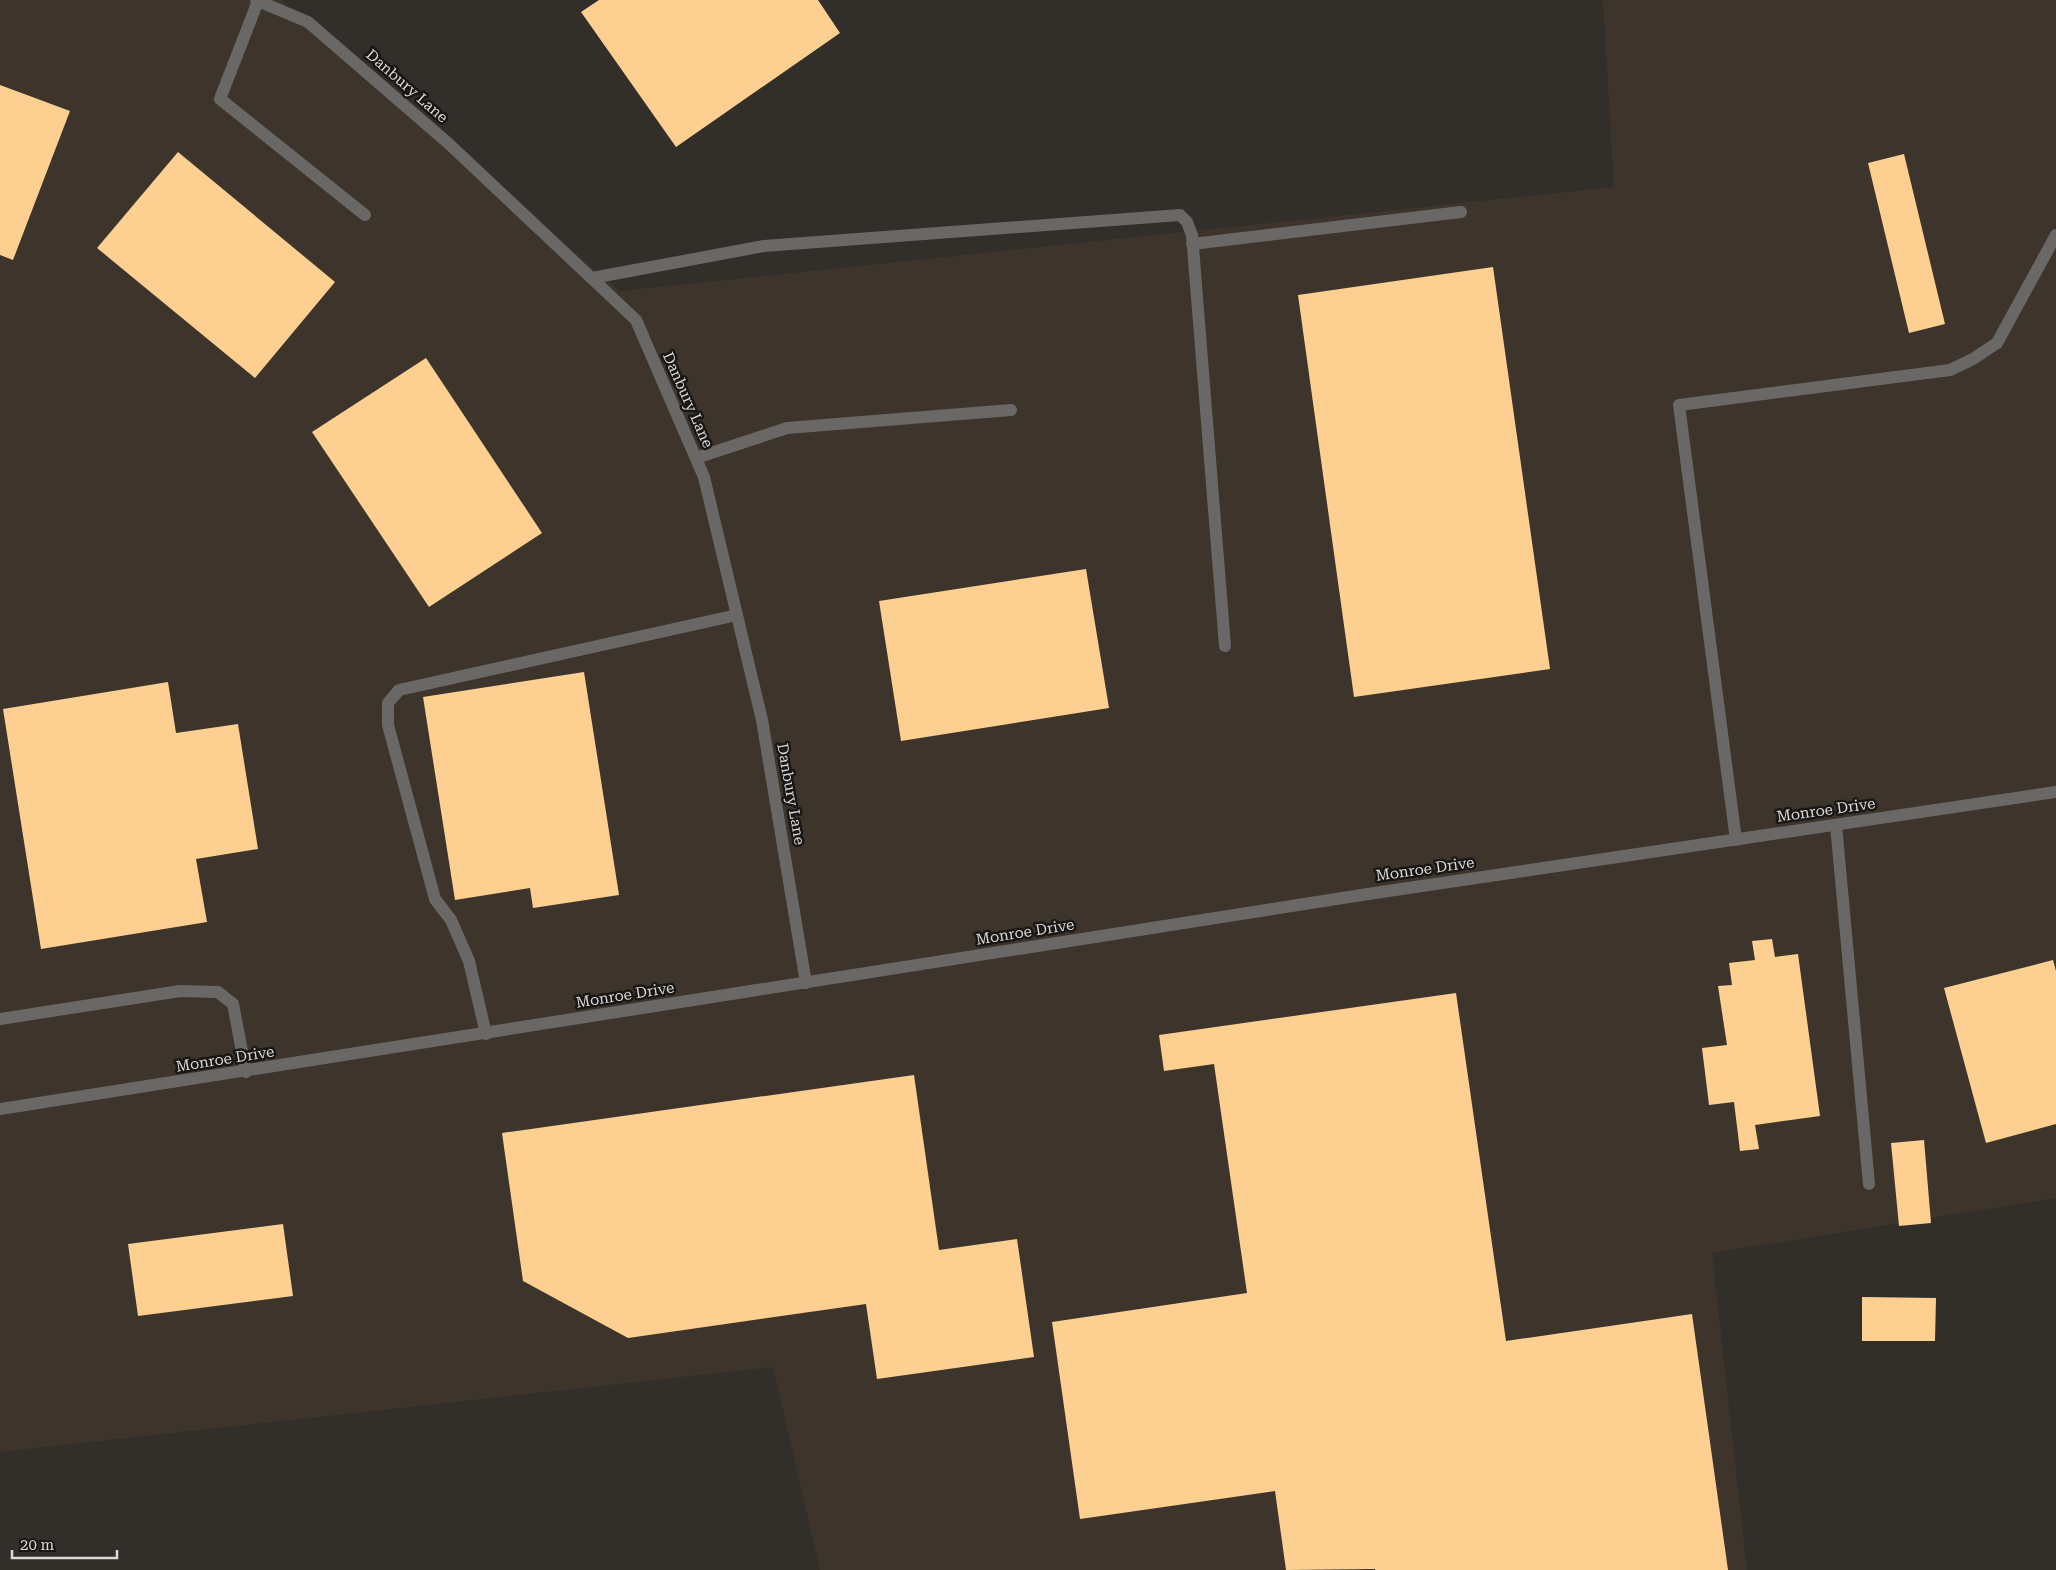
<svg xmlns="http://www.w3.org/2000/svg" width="2056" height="1570" font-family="'Roboto Serif',serif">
<rect width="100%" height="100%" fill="#322e2a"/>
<path fill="#3d352c" d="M0 0H282L620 291 1614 187 1603 0H2056V1198L1712 1253 1747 1570H820L773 1367 0 1452Z"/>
<g fill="#fdd091">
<path d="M599 0H818L840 33 676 147 581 12Z"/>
<path d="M0 85 70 111 13 260 0 255Z"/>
<path d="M178 152 335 282 255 378 97 248Z"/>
<path d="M1904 154 1945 324 1909 333 1868 163Z"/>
<path d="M1493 267 1550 669 1354 697 1298 295Z"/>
<path d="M426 358 542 533 429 607 312 432Z"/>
<path d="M1086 569 1109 708 901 741 879 601Z"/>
<path d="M584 672 619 895 533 908 530 888 455 900 423 697Z"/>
<path d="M168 682 176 733 238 724 258 849 196 859 207 922 41 949 3 709Z"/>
<path d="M1772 939 1775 957 1798 954 1820 1116 1755 1125 1759 1149 1740 1151 1734 1102 1709 1105 1702 1048 1727 1045 1718 986 1732 985 1729 963 1755 960 1752 941Z"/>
<path d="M2053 960 2056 971V1124L1986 1143 1944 988Z"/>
<path d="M1456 993 1506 1341 1692 1314 1728 1570H1375V1569L1286 1570 1275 1491 1080 1519 1052 1322 1247 1293 1214 1064 1164 1071 1159 1035Z"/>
<path d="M914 1075 939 1250 1017 1239 1034 1357 877 1379 866 1304 628 1338 523 1281 502 1133Z"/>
<path d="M1924 1140 1931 1223 1899 1226 1891 1143Z"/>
<path d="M283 1224 293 1296 138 1316 128 1244Z"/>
<path d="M1862 1297 1936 1298 1935 1341H1862Z"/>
</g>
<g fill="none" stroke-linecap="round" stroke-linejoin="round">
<g stroke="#6a6866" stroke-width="12">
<path d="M256 0 308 22 448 143 636 320 704 477 762 720 806 983"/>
<path d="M258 1 220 99 365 215"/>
<path d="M1192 244 1461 212"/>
<path d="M592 278 764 246 1180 215 1187 222 1192 235 1225 646"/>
<path d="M696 458 787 428 1011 410"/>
<path d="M1836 825 1869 1184"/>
<path d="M1736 840 1679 405 1950 370 1973 359 1997 343 2056 235"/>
<path d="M0 1019 180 991 218 992 233 1004 246 1072"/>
<path d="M486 1034 469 961 451 920 435 899 388 725V703L399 690 737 615"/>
<path d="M0 1109 1368 894 2056 792"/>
</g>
</g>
<g text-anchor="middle" stroke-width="5" stroke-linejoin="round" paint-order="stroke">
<g font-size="15" fill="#dcdad7" stroke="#181715">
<text transform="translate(407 86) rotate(41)" y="5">Danbury Lane</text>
<text transform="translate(688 400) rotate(66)" y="5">Danbury Lane</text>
<text transform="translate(791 794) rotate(80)" y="5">Danbury Lane</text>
<text transform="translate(1826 810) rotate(-8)" y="5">Monroe Drive</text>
<text transform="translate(1425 869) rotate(-8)" y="5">Monroe Drive</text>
<text transform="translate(1025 932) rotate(-9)" y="5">Monroe Drive</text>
<text transform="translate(625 995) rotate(-9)" y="5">Monroe Drive</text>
<text transform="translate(225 1059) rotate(-9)" y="5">Monroe Drive</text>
</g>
</g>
<path d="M12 1550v8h105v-8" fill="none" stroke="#dcdad7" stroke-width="2.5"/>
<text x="20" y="1550" font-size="15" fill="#dcdad7" stroke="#181715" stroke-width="4" paint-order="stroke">20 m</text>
</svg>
